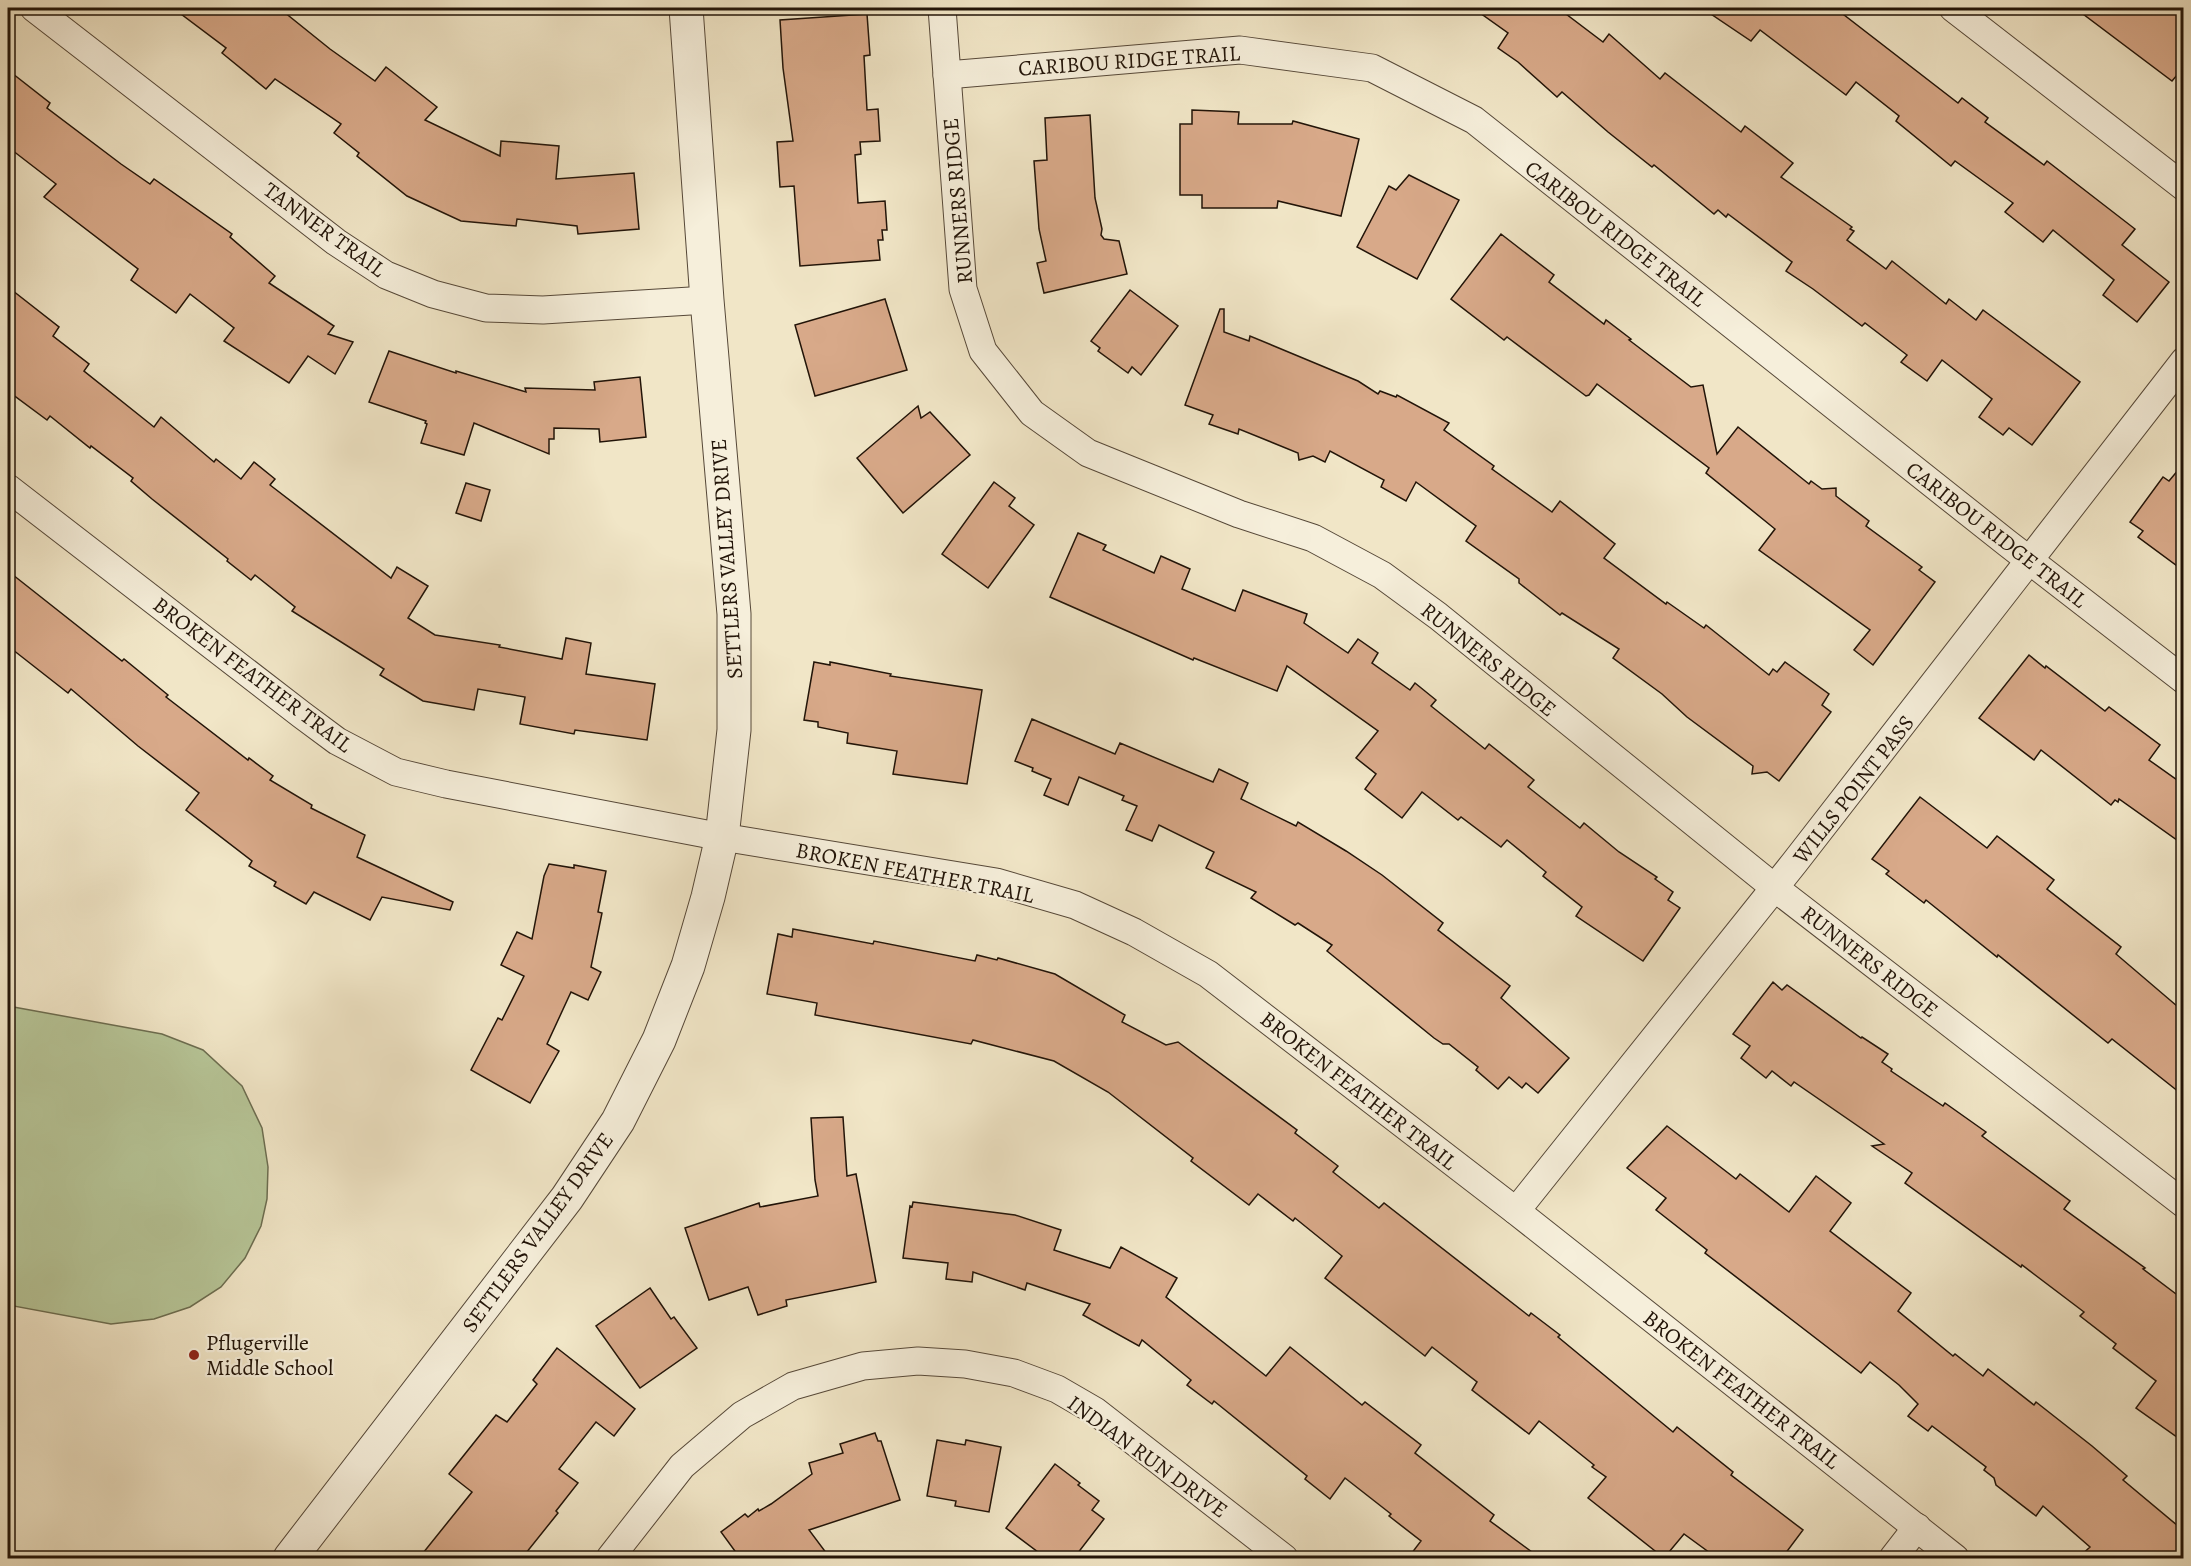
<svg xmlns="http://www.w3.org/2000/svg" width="2191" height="1566" font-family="Alegreya,serif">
<rect width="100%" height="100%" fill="#f1e6c7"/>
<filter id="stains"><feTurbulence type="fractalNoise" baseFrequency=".00333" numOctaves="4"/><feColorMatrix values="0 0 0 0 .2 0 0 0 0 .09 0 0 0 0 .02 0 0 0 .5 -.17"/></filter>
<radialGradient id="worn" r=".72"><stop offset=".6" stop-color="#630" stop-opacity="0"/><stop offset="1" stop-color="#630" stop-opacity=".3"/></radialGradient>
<path fill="#b7c698" stroke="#6c6d50" stroke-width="1.5" d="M8 1006 162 1034 203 1050 242 1086 262 1128 268 1167 267 1199 261 1226 245 1258 221 1287 190 1307 154 1319 111 1324 8 1305Z"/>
<g fill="#d8a989" stroke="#221408" stroke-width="1.5">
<path d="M173 8H279L330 49 375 81 386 67 437 107 425 120 500 156 501 141 559 146 556 179 634 173 639 229 578 234 577 226 517 219 516 226 461 221 407 196 357 156 359 153 334 133 341 124 275 79 266 89 222 53 226 48Z"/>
<path d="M1473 8H1558L1603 42 1609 34 1660 79 1665 73 1741 132 1745 126 1793 163 1781 177 1852 227 1850 229 1854 231 1847 240 1886 269 1892 261 1946 304 1949 299 1976 320 1983 310 2080 382 2032 445 2009 428 2003 435 1979 417 1992 399 1942 360 1927 381 1901 362 1907 355 1865 323 1862 326 1813 289 1786 271 1792 262 1728 214 1726 217 1718 210 1714 214 1654 165 1652 167 1608 132 1562 92 1557 97 1518 62 1498 48 1508 33Z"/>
<path d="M1702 8H1835L1958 103 1962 98 1988 118 1985 122 2044 165 2047 161 2135 229 2122 245 2169 282 2137 322 2103 295 2114 280 2053 230 2043 242 2005 212 2013 203 1955 161 1951 166 1896 121 1899 116 1856 82 1846 95 1760 30 1751 41Z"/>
<path d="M2075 8H2184V67L2172 81Z"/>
<path d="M867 14 870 55 864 56 867 110 878 109 880 141 860 142 861 154 855 155 858 203 885 201 887 230H882L883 240H878L880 260 800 266 794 186 780 187 777 142 793 141 783 68 780 20Z"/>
<path d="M8 70 50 103 47 108 121 164 150 184 154 179 232 234 230 237 275 276 269 283 334 326 328 334 353 342 335 374 308 356 289 383 224 341 234 328 190 294 176 313 131 280 138 269 44 197 56 184 8 147Z"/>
<path d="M1192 110 1239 112 1238 124H1292L1293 121 1359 139 1341 216 1278 201 1277 208H1202V195H1180V124H1192Z"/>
<path d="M1090 115 1095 198 1102 229 1101 235 1104 239 1119 241 1127 274 1044 293 1037 263 1046 261 1039 229 1034 161 1047 160 1045 118Z"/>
<path d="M1409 175 1459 200 1417 279 1357 247 1389 186 1396 190Z"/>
<path d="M1501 234 1554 275 1549 282 1604 324 1606 320 1631 339 1629 340 1691 387 1703 385 1717 454 1738 427 1809 484 1811 481 1822 489 1836 488V496L1869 521 1866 526 1922 567 1919 570 1935 582 1873 665 1854 650 1870 630 1759 550 1775 529 1706 473 1709 468 1597 384 1589 395 1586 396 1507 337 1504 340 1451 299Z"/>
<path d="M8 287 59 327 53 336 89 364 84 371 154 427 161 417 214 462 216 459 241 479 254 462 275 479 270 485 391 578 397 567 428 586 408 618 435 635 500 645 499 647 562 659 566 638 591 643 586 674 655 684 647 740 575 730 574 734 520 724 525 697 478 689 474 710 423 701 380 675 384 669 292 611 295 607 255 575 251 580 227 561 228 559 152 499 131 481 133 478 91 446 90 448 50 416 47 420 8 391Z"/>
<path d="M1130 290 1178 326 1141 375 1132 367 1128 373 1098 351 1100 348 1091 341Z"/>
<path d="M885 299 907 370 815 396 795 325Z"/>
<path d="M1220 309H1224V332L1249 341 1250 336 1358 381 1378 394 1380 391 1396 397 1397 395 1449 423 1444 430 1494 466 1492 469 1552 512 1560 501 1615 544 1604 558 1666 604 1667 602 1704 628 1706 625 1769 675 1773 669 1777 672 1785 662 1829 694 1822 705 1831 712 1779 781 1767 772 1752 774 1753 766 1687 717 1662 694 1613 658 1619 649 1562 613 1560 615 1519 583V579L1466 541 1476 526 1416 482 1406 501 1381 487 1384 480 1330 451 1325 462 1313 456 1299 460 1298 453 1239 429 1238 434 1209 424 1213 415 1185 405Z"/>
<path d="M389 351 456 373V371L526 392 525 388 595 390 594 382 640 377 646 437 600 442 599 429 554 428V439H549V454L474 423 464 455 421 443 427 424 425 423 426 421 369 402Z"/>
<path d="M918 406 921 418 930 412 970 455 903 513 857 458Z"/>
<path d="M2184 463V571L2138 537 2143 531 2130 522 2163 477 2169 481Z"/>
<path d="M994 482 1015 498 1009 506 1034 525 988 588 942 554Z"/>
<path d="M466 483 490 490 481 521 456 513Z"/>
<path d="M1078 533 1106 545 1103 550 1154 573 1161 556 1190 569 1182 589 1235 611 1243 590 1307 614 1304 623 1348 653 1358 639 1378 653 1372 663 1410 690 1415 683 1436 700 1431 706 1485 749 1489 744 1534 780 1528 787 1580 828 1584 823 1619 852 1657 877 1655 879 1673 892 1668 900 1680 908 1643 961 1576 916 1582 907 1543 876 1546 872 1507 840 1501 847 1461 817 1458 820 1422 792 1402 818 1365 789 1376 774 1356 758 1378 731 1287 666 1277 691 1194 658 1193 660 1050 597Z"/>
<path d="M8 571 122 661 124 659 168 695 166 697 248 760 249 758 273 776 270 780 312 805 311 808 365 835 357 857 453 902 450 910 382 897 370 920 314 892 306 904 274 886 276 882 249 866 252 861 186 810 199 793 138 746 71 689 68 693 8 646Z"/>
<path d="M2029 655 2045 668 2046 666 2105 711 2109 707 2160 745 2149 760 2184 785V845L2119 799 2118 802 2115 800 2111 805 2041 750 2034 760 1979 718Z"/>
<path d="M814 662 830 665V662L891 674 890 676 982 690 967 784 893 774 897 751 847 743 848 733 818 727V722L804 720Z"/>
<path d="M1032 719 1115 754 1120 743 1213 782 1219 769 1248 783 1241 799 1296 826 1298 822 1346 851 1382 875 1443 923 1438 930 1510 986 1501 998 1569 1058 1538 1093 1526 1083 1522 1088 1509 1077 1498 1089 1476 1070 1478 1067 1449 1044H1443L1434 1038 1327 951 1332 945 1298 923 1295 925 1251 898 1256 892 1206 868 1214 852 1159 825 1152 841 1126 830 1137 806 1122 800 1124 796 1079 777 1068 805 1044 795 1051 779 1032 771 1033 768 1015 761Z"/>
<path d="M1920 797 1987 848 1997 836 2054 880 2047 889 2121 947 2116 954 2184 1012V1096L2112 1039 2108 1043 1998 955 1997 957 1926 900 1924 903 1886 874 1889 871 1872 859Z"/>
<path d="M549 864 574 868V865L606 871 598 912 602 913 591 967 601 972 588 1000 571 992 547 1044 559 1051 530 1103 471 1070 498 1018 502 1020 524 976 501 965 517 932 532 939 544 876Z"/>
<path d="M793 929 873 944 874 941 975 961 977 955 997 960 998 958 1055 974 1125 1015 1122 1022 1166 1045 1178 1042 1297 1130 1295 1133 1338 1166 1333 1172 1379 1208 1384 1203 1529 1316 1531 1313 1560 1335 1558 1337 1673 1432 1677 1427 1733 1472 1731 1475 1803 1530 1782 1558H1717L1684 1534 1664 1558 1588 1498 1606 1477 1592 1467 1594 1465 1539 1421 1529 1434 1472 1390 1477 1382 1432 1347 1425 1356 1325 1278 1342 1256 1295 1218 1293 1221 1258 1194 1249 1205 1191 1161 1193 1158 1108 1092 1054 1061 973 1040 971 1044 815 1015 817 1003 767 994 778 934 792 937Z"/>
<path d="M1773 982 1782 990 1787 985 1861 1038 1862 1037 1888 1054 1882 1062 1892 1069 1891 1071 1943 1106 1945 1103 1986 1132 1982 1136 2070 1201 2064 1209 2145 1268 2143 1269 2184 1300V1442L2136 1408 2156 1381 2113 1348 2116 1344 2080 1316 2084 1312 2022 1265 2021 1267 1905 1183 1912 1173 1872 1146 1884 1144 1794 1082 1791 1086 1772 1071 1766 1078 1741 1058 1750 1046 1733 1034Z"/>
<path d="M843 1117 847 1176 856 1174 876 1282 786 1300 787 1306 758 1315 748 1287 709 1300 685 1228 759 1203 760 1207 818 1196 815 1180 811 1118Z"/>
<path d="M1667 1126 1736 1179 1740 1174 1789 1212 1816 1176 1851 1203 1830 1231 1911 1293 1898 1311 1953 1356 1955 1354 1983 1376 1988 1369 2034 1405 2036 1402 2092 1446 2127 1476 2123 1480 2184 1531V1558H2078L2090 1547 2043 1506 2036 1516 1996 1485 1994 1478 1984 1470 1986 1467 1932 1426 1928 1431 1908 1416 1918 1404 1899 1385 1870 1362 1861 1373 1705 1253 1707 1250 1656 1210 1666 1198 1627 1168Z"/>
<path d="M913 1202 1015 1215 1061 1230 1054 1250 1110 1268 1121 1247 1177 1278 1166 1297 1266 1376 1290 1347 1362 1405 1365 1402 1421 1445 1415 1453 1494 1515 1490 1521 1540 1558H1408L1421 1541 1389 1516 1391 1514 1345 1478 1330 1499 1305 1479 1307 1476 1214 1401 1212 1404 1187 1385 1191 1380 1142 1340 1139 1346 1083 1315 1090 1304 1027 1283 1025 1290 973 1272 972 1282 946 1279 948 1263 903 1258 910 1206 912 1207Z"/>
<path d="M650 1288 671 1319 674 1317 697 1348 640 1388 596 1326Z"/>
<path d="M557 1348 635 1409 614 1436 596 1422 559 1469 578 1483 556 1511 558 1513 522 1558H419L472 1492 449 1474 496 1415 507 1422 537 1384 533 1380Z"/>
<path d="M875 1433 878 1441H881L900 1500 809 1530 830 1558H740L721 1532 745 1514 748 1517 758 1509 759 1511 771 1504 812 1474 809 1463 843 1453 840 1444Z"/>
<path d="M937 1440 965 1445 966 1440 1001 1447 989 1512 955 1506 956 1501 927 1496Z"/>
<path d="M1055 1464 1080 1483 1078 1485 1099 1501 1092 1510 1104 1519 1074 1558H1046L1006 1528Z"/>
</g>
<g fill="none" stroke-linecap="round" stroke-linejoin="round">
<defs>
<g id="minor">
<path d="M34 8 336 242 386 275 433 294 486 308 543 310 707 300"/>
<path d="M942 8 963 289 983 351 1032 413 1088 453 1239 514 1313 538 1382 575 1438 616 1775 888 2184 1204"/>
<path d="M1953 8 2184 187"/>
<path d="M947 75 1240 50 1372 68 1474 120 2007 543 2184 680"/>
<path d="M8 488 302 715 337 741 396 772 446 784 722 837 996 882 1075 905 1134 932 1208 974 1516 1211 1955 1558"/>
<path d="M1516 1211 1795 862 2184 361"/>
<path d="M610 1558 682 1466 742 1415 793 1386 863 1366 918 1361 965 1364 1014 1373 1057 1389 1095 1411 1284 1558"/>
<path d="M1893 1558 1917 1527"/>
</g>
<path id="tertiary" d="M290 1558 567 1198 618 1121 659 1040 688 966 708 897 722 837 734 730V614L707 300 686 8"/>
</defs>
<use href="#minor" stroke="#564838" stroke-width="29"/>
<use href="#tertiary" stroke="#564838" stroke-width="35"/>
<use href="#minor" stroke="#f6efdb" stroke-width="27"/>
<use href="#tertiary" stroke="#f6efdb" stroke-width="33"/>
</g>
<circle fill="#8f2418" stroke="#f6efdb" stroke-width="2" cx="194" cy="1355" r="6"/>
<g text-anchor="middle" stroke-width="4.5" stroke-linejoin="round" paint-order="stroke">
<g font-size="22" fill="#221408" stroke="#f6efdb">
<text transform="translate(1129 60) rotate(-4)" y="8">CARIBOU RIDGE TRAIL</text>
<text transform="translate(957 201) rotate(-95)" y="8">RUNNERS RIDGE</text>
<text transform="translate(325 229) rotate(36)" y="8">TANNER TRAIL</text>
<text transform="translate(1616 233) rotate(38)" y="8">CARIBOU RIDGE TRAIL</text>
<text transform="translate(1997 534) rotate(38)" y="8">CARIBOU RIDGE TRAIL</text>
<text transform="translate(726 559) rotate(-94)" y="8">SETTLERS VALLEY DRIVE</text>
<text transform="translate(1489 659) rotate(39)" y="8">RUNNERS RIDGE</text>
<text transform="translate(253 674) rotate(37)" y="8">BROKEN FEATHER TRAIL</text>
<text transform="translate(1853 789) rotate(-52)" y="8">WILLS POINT PASS</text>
<text transform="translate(915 872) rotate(11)" y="8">BROKEN FEATHER TRAIL</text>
<text transform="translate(1870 961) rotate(38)" y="8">RUNNERS RIDGE</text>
<text transform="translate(1359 1090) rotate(38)" y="8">BROKEN FEATHER TRAIL</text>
<text transform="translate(537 1232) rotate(-54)" y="8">SETTLERS VALLEY DRIVE</text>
<text transform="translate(1742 1389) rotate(38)" y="8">BROKEN FEATHER TRAIL</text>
<text transform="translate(1148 1456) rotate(36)" y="8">INDIAN RUN DRIVE</text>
</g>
<g font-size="22" fill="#221408" stroke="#f6efdb" text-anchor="start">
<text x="206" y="1350">Pflugerville<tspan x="206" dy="25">Middle School</tspan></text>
</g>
</g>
<rect width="2191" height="1566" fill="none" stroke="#f1e6c7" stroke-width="30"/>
<rect x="9" y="9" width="2173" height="1548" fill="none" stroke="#221408" stroke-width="3"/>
<rect x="15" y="15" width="2161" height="1536" fill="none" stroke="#221408" stroke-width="1.5"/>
<rect width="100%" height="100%" filter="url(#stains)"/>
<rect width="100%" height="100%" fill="url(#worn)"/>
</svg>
